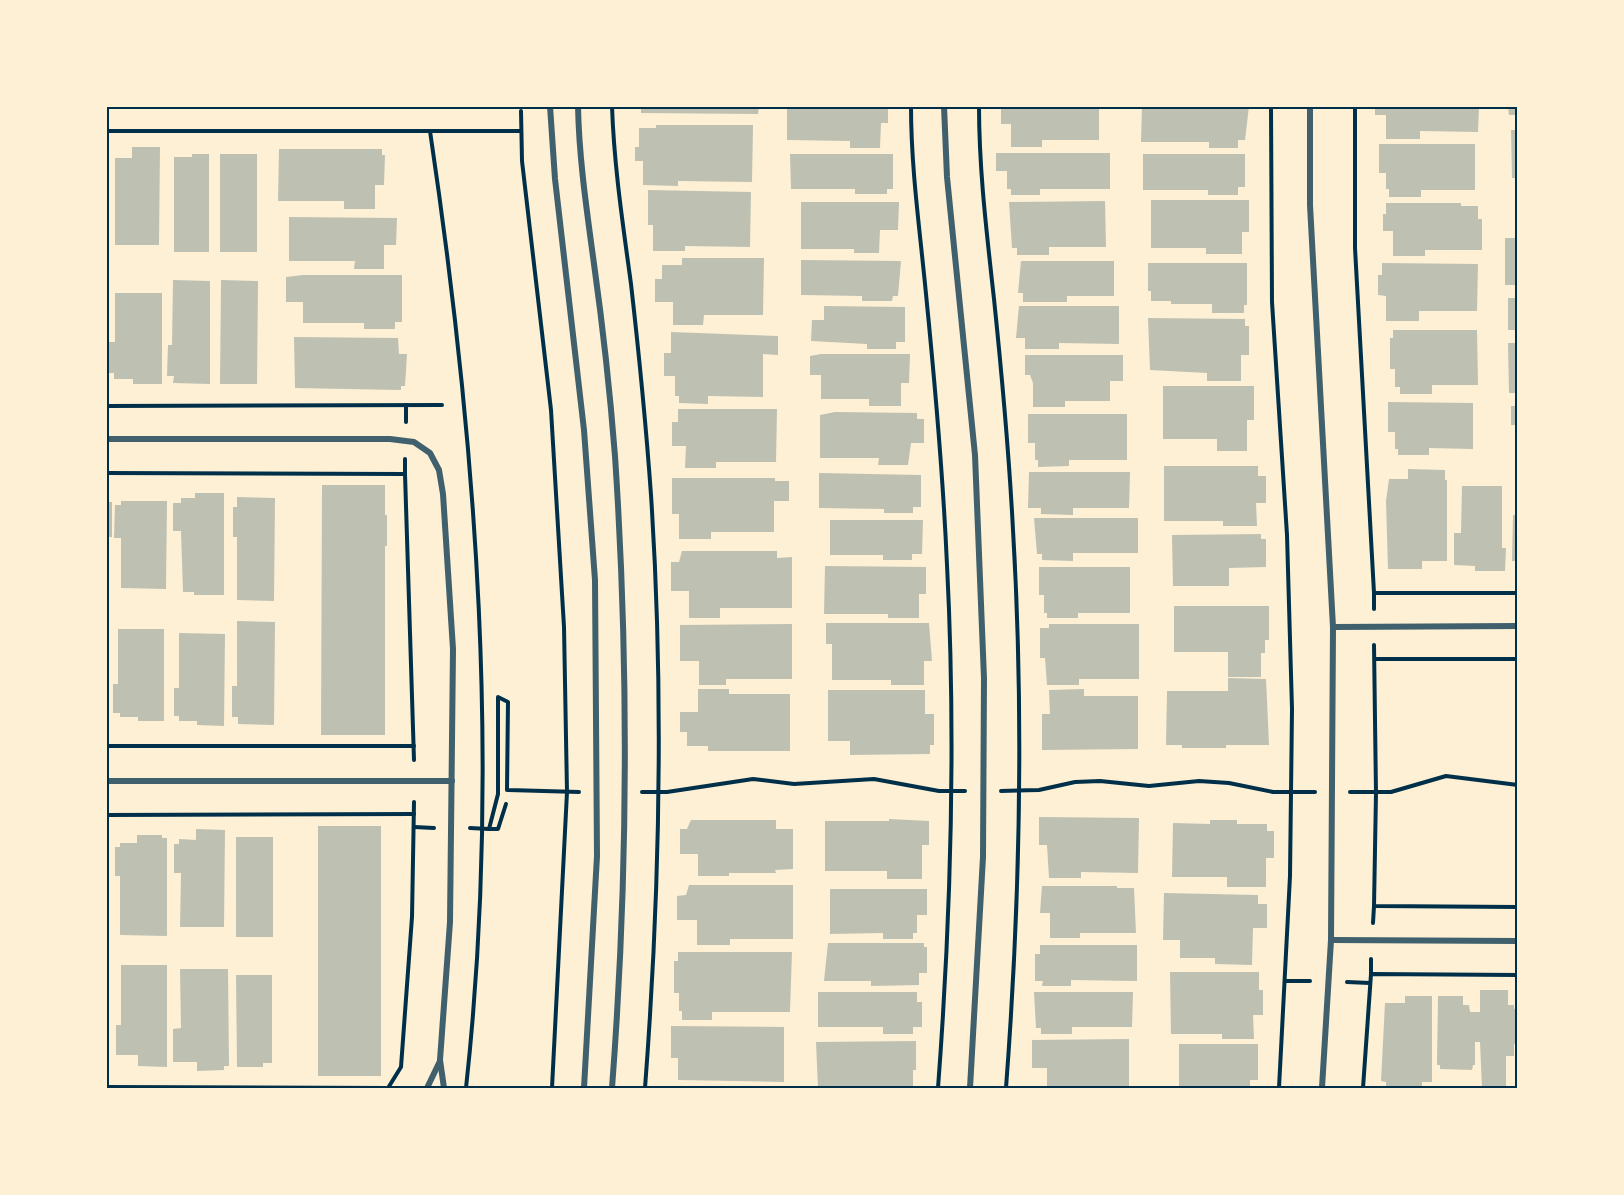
<svg xmlns="http://www.w3.org/2000/svg" width="1624" height="1195" font-family="'Asap Condensed',sans-serif">
<rect width="100%" height="100%" fill="#fdf0d5"/>
<g fill="#bec0b2">
<path d="M641 106H759L758 114 641 113Z"/>
<path d="M787 106H888V123H881L880 148H850V141L787 140Z"/>
<path d="M1001 106H1099V140H1042V147H1011V124H1001Z"/>
<path d="M1142 106H1249L1245 140H1238V148H1209V142H1141Z"/>
<path d="M1375 106H1479L1478 132 1420 131V139H1386V115H1375Z"/>
<path d="M1508 106H1518V115H1509Z"/>
<path d="M656 125H753L752 182 678 181V186L643 185V161H635V147H639V128H656Z"/>
<path d="M1511 130H1518V178H1512Z"/>
<path d="M1379 144H1475V190H1421V197H1389V189H1386V173H1379Z"/>
<path d="M132 147H160L159 245H115V158H132Z"/>
<path d="M279 149H382V155H385L384 185H375V209H344V201H278Z"/>
<path d="M996 153H1110V189H1040V195H1011V189H1007V171H996Z"/>
<path d="M192 154H209V252H174V157H192Z"/>
<rect x="220" y="154" width="37" height="98"/>
<path d="M790 154H893V189H887V194H855V189H791Z"/>
<path d="M1143 154H1245V187H1238V195H1208V190H1143Z"/>
<rect x="106" y="159" width="3" height="35"/>
<path d="M648 190 751 192 750 247 685 246V251H653V225H648Z"/>
<path d="M1151 200H1249V232H1242V254H1206V248H1151Z"/>
<path d="M1105 201 1106 247H1049V255H1017V248H1012L1009 202Z"/>
<path d="M801 202H899L898 230H880L879 253H854V249H801Z"/>
<path d="M1386 203H1461V206H1478V219H1482V250H1425V256H1393V231H1383V214H1386Z"/>
<path d="M289 217 397 218 396 245H384V269H354L355 261H289Z"/>
<rect x="1505" y="238" width="13" height="47"/>
<path d="M682 258H764L763 315H704L703 325H673V302H655V279H662V265H682Z"/>
<path d="M801 260 901 261 898 296H893L892 301H862V296L801 295Z"/>
<path d="M1021 261H1114V296H1067V302H1023V293H1018Z"/>
<path d="M1148 263H1247V305H1244V313H1212V304H1171V301H1151V291H1148Z"/>
<path d="M1382 263 1478 264 1477 311H1419V321H1386V296L1378 295V275H1382Z"/>
<path d="M303 275H402V322H395V329H364V323H303V302H286V277Z"/>
<path d="M173 280 210 281V384L173 383 174 376H167L168 345H172Z"/>
<path d="M221 280 258 281 257 384H220Z"/>
<path d="M115 293H162V384H133V379H114V373H109V342H115Z"/>
<rect x="1508" y="298" width="10" height="32"/>
<path d="M824 306 905 307V342H896V349H867V344L811 341 812 320H824Z"/>
<path d="M1019 306H1119V344L1059 343V349H1025V338H1016Z"/>
<path d="M1148 318 1245 319V326H1249V355H1241V381H1207V373L1150 370Z"/>
<path d="M1393 330H1477L1478 385H1432V394H1400V387H1395V369H1390V338H1393Z"/>
<path d="M671 332 778 336V355L763 354V397L708 396V404L679 403V396H675V376H664V353H671Z"/>
<path d="M294 337 398 338 399 354H407L405 386H401V390L295 388Z"/>
<path d="M1508 343H1518V393H1509Z"/>
<path d="M821 354H910L909 383H901V406H869V399H821V375H810V356Z"/>
<path d="M1025 355H1123V381H1110V401H1065V407H1033V383L1030 375H1025Z"/>
<path d="M1163 386H1254V420H1247V451H1217V439H1163Z"/>
<path d="M1388 402 1473 403V449L1429 448V455H1398V449H1395V432H1388Z"/>
<rect x="1511" y="406" width="7" height="19"/>
<path d="M678 409H777L776 462H716V468H685L686 446H672V422H678Z"/>
<path d="M835 412 917 413V419H924V443H911L908 465H878L879 458H820V415Z"/>
<path d="M1028 414H1127V460H1069V466L1038 467V460H1035V443H1028Z"/>
<path d="M1164 466H1258V476H1266V503H1256L1257 526H1223V521H1164Z"/>
<path d="M1408 469 1445 470V480H1447V561H1422V569H1388L1386 501 1389 479H1408Z"/>
<path d="M1029 472H1130L1129 508H1073V515L1041 514V508H1028Z"/>
<path d="M819 473 921 475V507H913V513H884V509L819 508Z"/>
<path d="M672 478H775V481H789V501H774V532H711V539H679V514H672Z"/>
<path d="M322 485H385V515H387V546H385V735H321Z"/>
<path d="M1462 486H1502V548H1506L1505 571H1475V566L1454 565V533H1461Z"/>
<path d="M195 493H224V595H194V592H183L181 531H173V503H181V498H195Z"/>
<path d="M237 497 275 498 274 601 237 600V537H233V507H237Z"/>
<path d="M121 501H167L166 589 121 588V538H114L115 505H121Z"/>
<rect x="106" y="502" width="6" height="35"/>
<path d="M1513 515H1518V561H1512Z"/>
<path d="M1034 518H1138V553H1073V561L1042 560V554H1037Z"/>
<path d="M830 520H923L922 554H912V560H883V555H830Z"/>
<path d="M1261 534V539H1266V567L1229 568V586H1173L1172 535Z"/>
<path d="M682 551H777V558L792 557V608H720V618H689V591H671V562H679Z"/>
<path d="M825 566 926 567V594H919V618H888V614H824Z"/>
<path d="M1039 567H1130V613H1078V618H1047V613H1044V595H1039Z"/>
<path d="M1174 606H1269V640H1265V653H1261V677H1228V652H1174Z"/>
<path d="M237 621 275 622 274 725 238 724V717H232V686H237Z"/>
<path d="M826 623H929L932 661H924V685H891V680H832V644H826Z"/>
<path d="M792 624V679H726V685H699V661H680V625Z"/>
<path d="M1049 624H1139V679H1079V685H1047L1045 658H1040V628H1049Z"/>
<path d="M118 629H164V721H138V717H120V713H113V684H118Z"/>
<path d="M179 633 225 634 224 726 197 725V721H179V716H174V688H179Z"/>
<path d="M1228 678 1266 679 1269 745H1226V748H1182V745H1166L1167 691H1228Z"/>
<rect x="106" y="684" width="3" height="30"/>
<path d="M698 689H729V694H790V751H708V746H687V732H680V712H698Z"/>
<path d="M1084 689V696H1138V749L1042 750V714H1050L1049 690Z"/>
<path d="M828 690H925V714H934V745H930V754L850 755V741H828Z"/>
<path d="M1039 817 1139 818 1138 873 1081 872V878H1049L1047 845H1039Z"/>
<path d="M889 819 929 821V845H922V879H887V871H825V821H889Z"/>
<path d="M691 820H776V829H793V869L775 870 776 873H729V876H698V854H680V829H687Z"/>
<path d="M1210 820H1237V824H1267V831H1274V858H1266V887H1227V877H1172L1173 823 1210 824Z"/>
<rect x="318" y="826" width="63" height="250"/>
<path d="M196 829 225 830 224 927H180L181 873H174V844H179V839L196 840Z"/>
<path d="M137 835H162V838H167V936L120 935V876H115V847H120V843H137Z"/>
<rect x="236" y="837" width="37" height="100"/>
<rect x="106" y="845" width="3" height="36"/>
<path d="M689 885H793V939H730V945H697V920H677V896L686 895Z"/>
<path d="M1042 886H1117V888H1134L1136 933H1080V938H1050V913H1040Z"/>
<path d="M830 889H927V915H917V933H913V939H883V933L830 934Z"/>
<path d="M1164 893 1258 895V904H1267V928H1253L1252 965 1215 964V958H1180V940H1163Z"/>
<path d="M828 943H924V947H927V973H919V985L871 986V981H824Z"/>
<path d="M1040 945H1137V981L1071 980V986H1042L1043 981H1035V954H1040Z"/>
<path d="M678 952H792L790 1012H712V1020H682V1011H679V993H674V961H678Z"/>
<path d="M121 965H167V1067L138 1066V1055H116V1025H121Z"/>
<path d="M180 969H228L229 1066H224V1070L197 1071V1062H173V1029L181 1028Z"/>
<path d="M1170 972H1259V990H1263V1015H1253L1254 1039H1222V1034H1171Z"/>
<path d="M236 975H272V1063H263V1067H237Z"/>
<path d="M1480 990H1508V1005H1514V1009H1518V1044H1514V1056H1506V1088H1482L1480 1042H1475V1065H1473L1472 1070 1440 1069V1065H1437L1438 996H1463V1005H1469L1470 1012H1480Z"/>
<path d="M818 992H917V1002H922V1027H913V1034H883V1027H818Z"/>
<path d="M1034 992H1133L1132 1027H1072V1034H1041V1028H1036Z"/>
<path d="M1405 996H1432V1082H1422V1088H1386V1082L1381 1081 1385 1003H1405Z"/>
<path d="M671 1026 784 1027V1082L678 1080V1058H671Z"/>
<rect x="106" y="1029" width="3" height="28"/>
<path d="M1129 1039V1087L1047 1088V1068H1032V1040Z"/>
<path d="M916 1041V1070H913V1086H909V1088H879V1086L818 1088 816 1042Z"/>
<path d="M1179 1044H1258V1080H1250V1088H1179Z"/>
</g>
<g fill="none" stroke-linecap="round" stroke-linejoin="round">
<g stroke="#003049" stroke-width="4">
<path d="M612 106C614 166 623 225 631 284 639 354 646 425 651 495 664 693 660 891 645 1088"/>
<path d="M911 106C911 169 920 231 926 294 935 384 943 474 947 565 956 739 951 915 938 1088"/>
<path d="M979 106C979 171 987 235 994 299 1002 376 1009 453 1013 530 1024 716 1020 903 1006 1088"/>
<path d="M1271 106 1272 302 1287 535 1292 709 1290 876 1279 1088"/>
<path d="M1355 106V248L1374 593H1518"/>
<path d="M521 111 522 161 551 410 564 627 567 792 552 1088"/>
<path d="M106 131H520"/>
<path d="M430 131C477 447 501 769 466 1088"/>
<path d="M106 406 442 405"/>
<path d="M406 422V405"/>
<path d="M106 473 405 474 414 760"/>
<path d="M405 474V459"/>
<path d="M1374 593V609"/>
<path d="M1374 645 1376 793 1374 906 1518 907"/>
<path d="M1375 659H1518"/>
<path d="M106 746H414"/>
<path d="M1001 791 1039 790 1075 782 1100 781 1149 786 1199 781 1229 783 1273 792H1315"/>
<path d="M642 792H667L753 779 794 784 874 779 939 791H965"/>
<path d="M1350 792H1391L1446 776 1518 785"/>
<path d="M106 815 414 814"/>
<path d="M414 827 434 828"/>
<path d="M470 828 489 829 498 794V697L508 702 507 790 579 792"/>
<path d="M489 829H498L506 804"/>
<path d="M1373 923 1374 906"/>
<path d="M1371 974V959"/>
<path d="M1286 981H1310"/>
<path d="M1347 982 1370 983"/>
<path d="M106 1087 388 1088 401 1067 412 917 414 802"/>
<path d="M1363 1088 1371 974 1518 975"/>
</g>
<g stroke="#3f606c" stroke-width="6">
<path d="M550 106 555 179 584 430 595 580 597 856 584 1088"/>
<path d="M578 106C579 159 587 212 594 264 603 328 610 392 615 456 629 666 628 878 612 1088"/>
<path d="M944 106 947 177 975 455 984 678 983 857 970 1088"/>
<path d="M1310 106V205L1333 627 1331 940 1322 1088"/>
<path d="M106 439H390L414 442 430 453 439 470 443 494 453 649 450 922 440 1060 444 1088"/>
<path d="M1333 627 1518 626"/>
<path d="M106 781H452"/>
<path d="M1331 940 1518 941"/>
<path d="M427 1088 440 1061"/>
</g>
</g>
<rect width="1624" height="1195" fill="none" stroke="#fdf0d5" stroke-width="216"/>
<rect x="108" y="108" width="1408" height="979" fill="none" stroke="#003049" stroke-width="2"/>
</svg>
